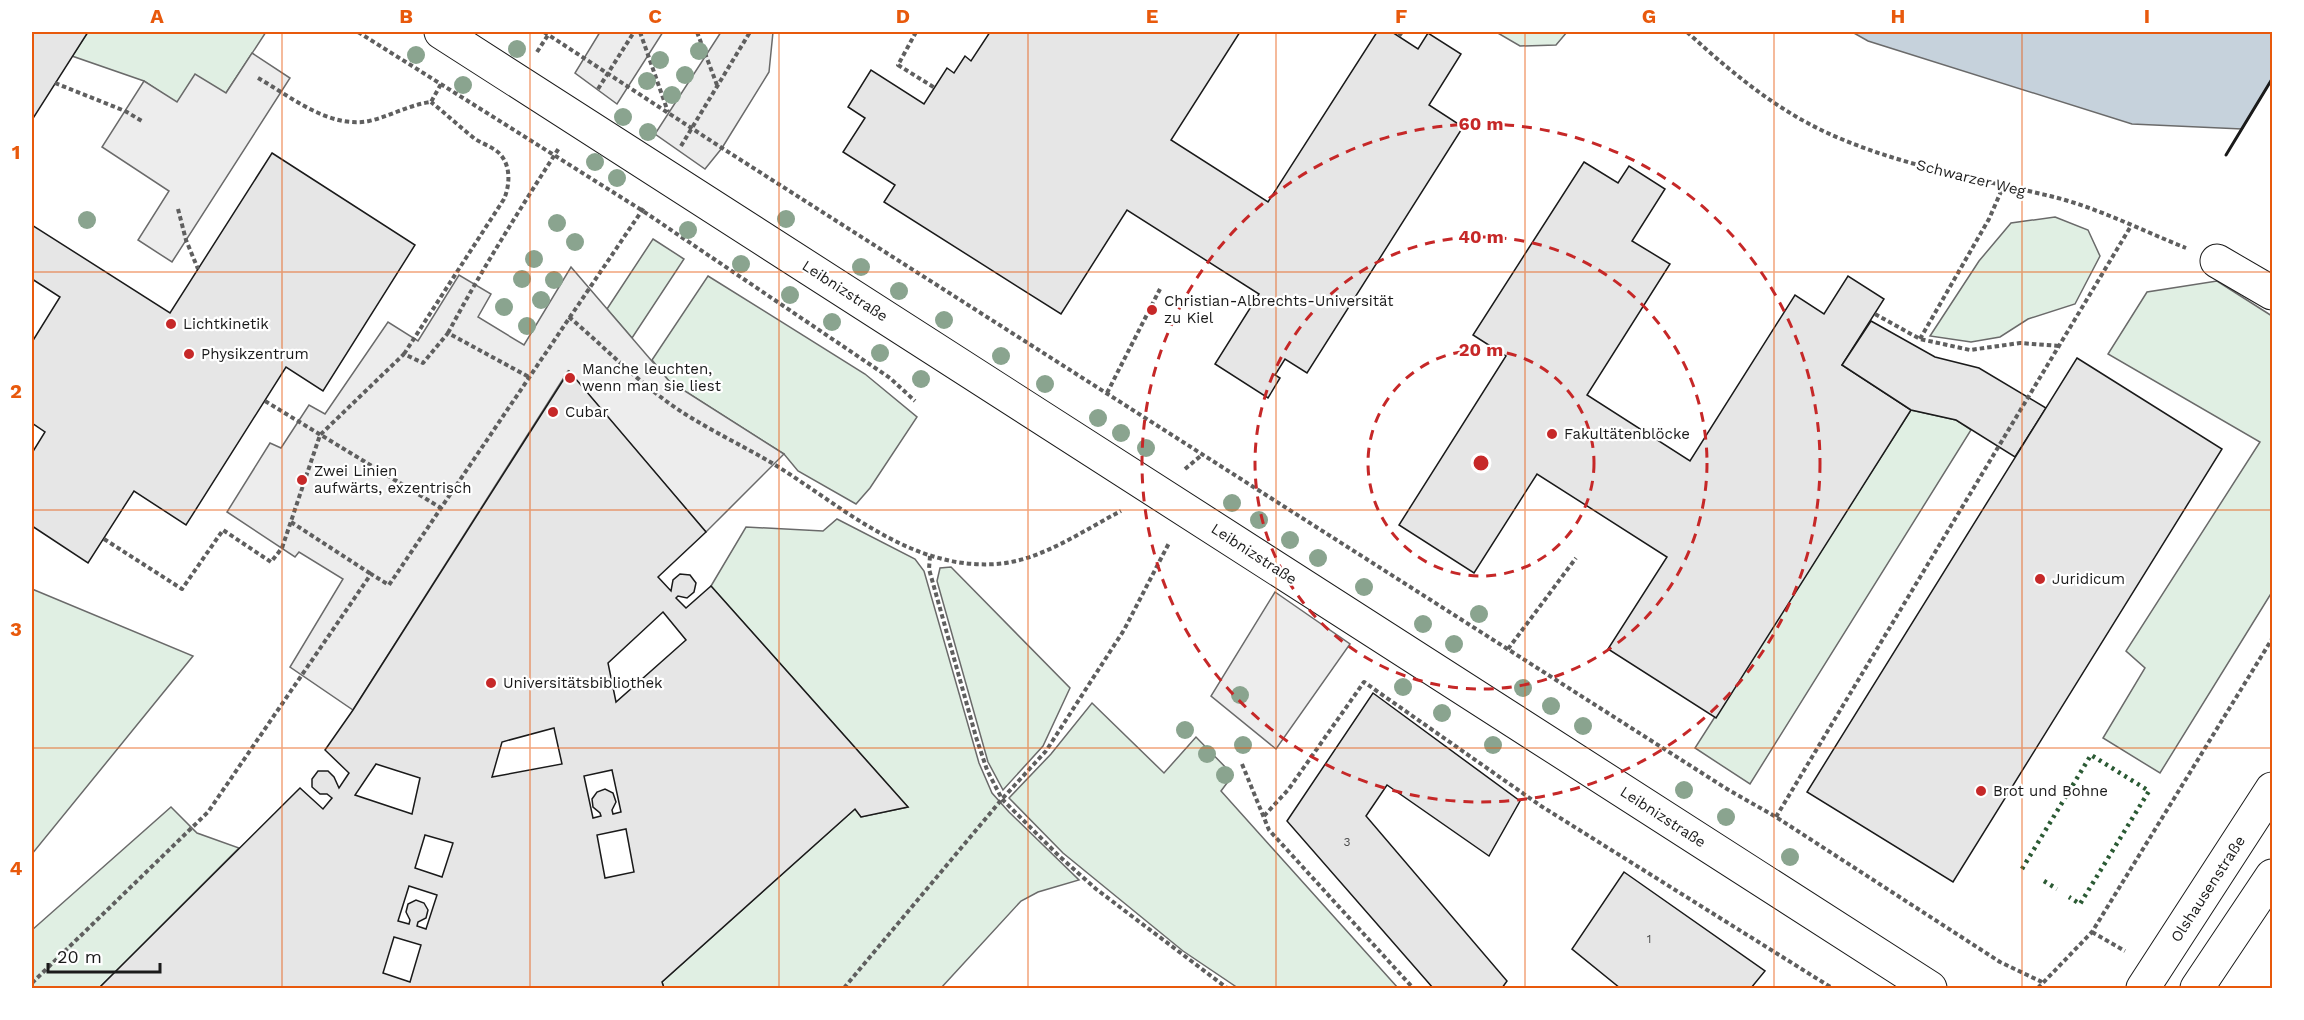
<svg xmlns="http://www.w3.org/2000/svg" width="2304" height="1020" font-family="'Work Sans',sans-serif">
<rect width="100%" height="100%" fill="#fff"/>
<g fill="#e0efe3" stroke="#6a6a6a" stroke-width="1.5">
<path d="M88 32H266L226 93 177 103 144 81 72 56Z"/>
<path d="M1496 32H1567L1556 45 1520 46Z"/>
<path d="M2055 217 2088 230 2100 256 2075 304 2028 319 2000 337 1971 342 1930 336 1979 261 2011 223Z"/>
<path d="M653 239 684 259 632 338 607 309Z"/>
<path d="M708 276 865 374 917 417 870 488 856 504 798 471 784 454 669 381 652 360Z"/>
<path d="M2217 281 2272 316V592L2160 773 2103 738 2145 668 2126 651 2260 442 2108 354 2147 292Z"/>
<path d="M1911 410 1956 420 1971 430 1750 784 1695 748Z"/>
<path d="M837 519 915 559 924 571 979 763 992 793 1009 812 1079 880 1038 892 1021 901 941 988H664L662 982 855 809 861 817 908 807 711 586 746 527 823 531Z"/>
<path d="M951 567 1070 688 1043 746 1003 790 988 762 937 581 940 568Z"/>
<path d="M32 589 193 656 32 854Z"/>
<path d="M1092 703 1164 773 1196 737 1233 775 1221 791 1398 988H1238L1183 951 1063 853 1009 798 1051 754Z"/>
<path d="M171 807 197 833 239 848 99 988H32V930Z"/>
</g>
<g fill="#ededed" stroke="#6a6a6a" stroke-width="1.5">
<path d="M600 32H663L617 104 575 73Z"/>
<path d="M721 32H773L769 72 722 148 705 169 655 134Z"/>
<path d="M252 53 290 78 172 262 138 240 169 191 102 147 144 81 177 102 195 74 226 93Z"/>
<path d="M571 267 669 381 784 454 706 532 568 371 353 710 290 667 343 579 299 552 295 557 227 512 270 443 281 448 309 405 325 414 388 322 418 341 459 275 491 294 478 317 524 345Z"/>
<path d="M1275 592 1350 644 1276 749 1211 696Z"/>
</g>
<path fill="#c6d2dc" stroke="#6a6a6a" stroke-width="1.5" d="M1852 32H2272V79L2242 129 2132 124 1868 41Z"/>
<g fill="#e6e6e6" stroke="#1a1a1a" stroke-width="1.5" fill-rule="evenodd">
<path d="M32 32H88L32 120Z"/>
<path d="M990 32H1240L1171 140 1268 202 1377 32H1392L1418 49 1428 33 1461 54 1429 105 1463 127 1307 373 1285 359 1275 375 1280 378 1268 398 1215 364 1259 294 1127 210 1061 314 884 202 895 185 843 152 865 118 848 107 871 70 924 104 947 68 954 73 965 56 971 61Z"/>
<path d="M272 153 415 245 323 391 286 367 186 525 134 491 88 563 32 526V453L45 432 32 423V342L60 297 32 279V225L170 313Z"/>
<path d="M1584 162 1618 183 1629 166 1665 189 1632 241 1670 264 1587 395 1690 461 1795 295 1824 314 1848 276 1884 299 1842 365 1911 410 1716 718 1608 649 1667 557 1537 474 1474 573 1399 525 1506 356 1473 335Z"/>
<path d="M1871 321 1935 357 1979 368 2046 408 2015 457 1956 420 1911 410 1842 365Z"/>
<path d="M2077 358 2222 449 1953 882 1807 792Z"/>
<path d="M569 371 706 532 658 577 671 591 673 580 680 574 690 575 696 583 694 592 687 598 678 596 676 598 686 608 711 586 908 807 861 817 855 809 662 982 664 988H99L300 788 323 809 332 798 327 794H320L312 787V779L318 771H328L334 777 339 788 349 773 325 750 353 710ZM663 612 686 640 616 702 608 663ZM554 728 562 764 492 777 502 742ZM376 764 420 778 412 814 355 795ZM612 770 621 812 613 814 612 810 616 802 613 793 605 789 597 792 592 799 593 807 600 813 601 816 593 818 584 776ZM626 829 634 872 605 878 597 835ZM425 835 453 843 442 877 415 868ZM409 886 437 895 426 929 417 926 418 922 426 918 428 910 424 903 416 900 408 904 406 912 410 920 409 924 398 921ZM394 937 421 945 410 982 383 973Z"/>
<path d="M1373 693 1520 801 1489 856 1387 785 1366 816 1507 981 1502 988H1433L1287 821Z"/>
<path d="M1624 872 1765 971 1751 988H1620L1572 949Z"/>
</g>
<g fill="none" stroke-linecap="round" stroke-linejoin="round">
<defs>
<g id="minor">
<path d="M441 32 1930 988"/>
<path d="M2217 261 2272 293"/>
<path d="M2143 988 2272 789"/>
<path d="M2197 988 2272 876"/>
</g>
</defs>
<use href="#minor" stroke="#1a1a1a" stroke-width="35"/>
<g stroke="#5f5f5f" stroke-width="4" stroke-dasharray="4.5 3" stroke-linecap="butt">
<path d="M358 32 643 211 890 378 915 401"/>
<path d="M544 32 722 148 1727 789 1776 817 2000 962 2042 982"/>
<path d="M640 32 668 112"/>
<path d="M697 32 717 85"/>
<path d="M916 32 898 65 935 88"/>
<path d="M1687 32C1733 74 1781 114 1839 138 1907 167 1979 179 2050 196 2096 207 2141 230 2186 248"/>
<path d="M1399 36 1402 32"/>
<path d="M537 52 550 32"/>
<path d="M258 78C290 96 329 129 369 121 391 116 408 105 431 102L441 84"/>
<path d="M55 83 125 111 142 121"/>
<path d="M598 89 634 32"/>
<path d="M681 146 750 32"/>
<path d="M178 209 186 240 198 269"/>
<path d="M1875 314 1920 339 1970 350 2020 343 2060 346"/>
<path d="M569 317C601 344 632 376 666 401 697 424 738 443 772 463 841 505 909 570 996 564 1041 561 1082 531 1121 511"/>
<path d="M448 333C482 269 520 209 559 148"/>
<path d="M1920 339 1989 219 2003 187"/>
<path d="M404 354 504 199C510 185 511 166 500 154 493 147 483 144 475 139 460 127 446 114 431 102"/>
<path d="M1107 393 1160 289"/>
<path d="M265 401 441 508"/>
<path d="M1185 469 1203 454"/>
<path d="M291 522 371 574"/>
<path d="M104 539 182 589 223 530 271 562 282 548 320 435 404 354 423 363 448 333 529 377"/>
<path d="M930 556 929 569 976 737 987 770 1002 799 1059 856 1096 889 1227 988"/>
<path d="M1508 649 1576 558"/>
<path d="M1242 764 1269 830 1413 988"/>
<path d="M1264 816 1288 790 1364 682 1541 806 1832 988"/>
<path d="M1776 817 2131 226"/>
<path d="M2092 932 2125 951"/>
<path d="M32 983 208 812 371 574 389 585 645 206"/>
<path d="M844 988 1002 799 1046 751 1124 630 1169 543"/>
<path d="M2038 988 2092 932 2272 639"/>
</g>
<use href="#minor" stroke="#fff" stroke-width="33"/>
<g stroke="#2b5a34" stroke-width="4.5" stroke-dasharray="3 4.5" stroke-linecap="butt">
<path d="M2022 869 2091 755 2149 791 2080 904 2069 897"/>
<path d="M2044 881 2057 889"/>
</g>
<path stroke="#1a1a1a" stroke-width="3" d="M2226 155 2272 79"/>
</g>
<g fill="#8aa48f">
<circle cx="517" cy="49" r="9"/>
<circle cx="699" cy="51" r="9"/>
<circle cx="416" cy="55" r="9"/>
<circle cx="660" cy="60" r="9"/>
<circle cx="685" cy="75" r="9"/>
<circle cx="647" cy="81" r="9"/>
<circle cx="463" cy="85" r="9"/>
<circle cx="672" cy="95" r="9"/>
<circle cx="623" cy="117" r="9"/>
<circle cx="648" cy="132" r="9"/>
<circle cx="595" cy="162" r="9"/>
<circle cx="617" cy="178" r="9"/>
<circle cx="786" cy="219" r="9"/>
<circle cx="87" cy="220" r="9"/>
<circle cx="557" cy="223" r="9"/>
<circle cx="688" cy="230" r="9"/>
<circle cx="575" cy="242" r="9"/>
<circle cx="534" cy="259" r="9"/>
<circle cx="741" cy="264" r="9"/>
<circle cx="861" cy="267" r="9"/>
<circle cx="522" cy="279" r="9"/>
<circle cx="554" cy="280" r="9"/>
<circle cx="899" cy="291" r="9"/>
<circle cx="790" cy="295" r="9"/>
<circle cx="541" cy="300" r="9"/>
<circle cx="504" cy="307" r="9"/>
<circle cx="944" cy="320" r="9"/>
<circle cx="832" cy="322" r="9"/>
<circle cx="527" cy="326" r="9"/>
<circle cx="880" cy="353" r="9"/>
<circle cx="1001" cy="356" r="9"/>
<circle cx="921" cy="379" r="9"/>
<circle cx="1045" cy="384" r="9"/>
<circle cx="1098" cy="418" r="9"/>
<circle cx="1121" cy="433" r="9"/>
<circle cx="1146" cy="448" r="9"/>
<circle cx="1232" cy="503" r="9"/>
<circle cx="1259" cy="520" r="9"/>
<circle cx="1290" cy="540" r="9"/>
<circle cx="1318" cy="558" r="9"/>
<circle cx="1364" cy="587" r="9"/>
<circle cx="1479" cy="614" r="9"/>
<circle cx="1423" cy="624" r="9"/>
<circle cx="1454" cy="644" r="9"/>
<circle cx="1403" cy="687" r="9"/>
<circle cx="1523" cy="688" r="9"/>
<circle cx="1240" cy="695" r="9"/>
<circle cx="1551" cy="706" r="9"/>
<circle cx="1442" cy="713" r="9"/>
<circle cx="1583" cy="726" r="9"/>
<circle cx="1185" cy="730" r="9"/>
<circle cx="1243" cy="745" r="9"/>
<circle cx="1493" cy="745" r="9"/>
<circle cx="1207" cy="754" r="9"/>
<circle cx="1225" cy="775" r="9"/>
<circle cx="1684" cy="790" r="9"/>
<circle cx="1726" cy="817" r="9"/>
<circle cx="1790" cy="857" r="9"/>
</g>
<path fill="none" stroke="#e8590c" stroke-width="1.5" stroke-opacity="0.55" d="M282 32V988M530 32V988M779 32V988M1028 32V988M1276 32V988M1525 32V988M1774 32V988M2022 32V988M32 272H2272M32 510H2272M32 748H2272"/>
<g fill="none" stroke="#c62828" stroke-width="3" stroke-dasharray="10 8">
<circle cx="1481" cy="463" r="113"/>
<circle cx="1481" cy="463" r="226"/>
<circle cx="1481" cy="463" r="339"/>
</g>
<g fill="#c62828" stroke="#fff" stroke-width="2">
<circle cx="1152" cy="310" r="6"/>
<circle cx="171" cy="324" r="6"/>
<circle cx="189" cy="354" r="6"/>
<circle cx="570" cy="378" r="6"/>
<circle cx="553" cy="412" r="6"/>
<circle cx="1552" cy="434" r="6"/>
<circle cx="302" cy="480" r="6"/>
<circle cx="2040" cy="579" r="6"/>
<circle cx="491" cy="683" r="6"/>
<circle cx="1981" cy="791" r="6"/>
</g>
<g text-anchor="middle" stroke-width="4.5" stroke-linejoin="round" paint-order="stroke">
<g font-size="12" fill="#4d4d4d">
<text x="1347" y="846">3</text>
<text x="1649" y="943">1</text>
</g>
<g font-size="15" fill="#1a1a1a" stroke="#fff">
<text transform="translate(1971 178) rotate(14)" y="5">Schwarzer Weg</text>
<text transform="translate(845 291) rotate(33)" y="5">Leibnizstraße</text>
<text transform="translate(1254 554) rotate(33)" y="5">Leibnizstraße</text>
<text transform="translate(1663 817) rotate(33)" y="5">Leibnizstraße</text>
<text transform="translate(2208 889) rotate(-57)" y="5">Olshausenstraße</text>
</g>
<g font-size="15" fill="#1a1a1a" stroke="#fff" text-anchor="start">
<text x="1164" y="306">Christian-Albrechts-Universität<tspan x="1164" dy="17">zu Kiel</tspan></text>
<text x="183" y="329">Lichtkinetik</text>
<text x="201" y="359">Physikzentrum</text>
<text x="582" y="374">Manche leuchten,<tspan x="582" dy="17">wenn man sie liest</tspan></text>
<text x="565" y="417">Cubar</text>
<text x="1564" y="439">Fakultätenblöcke</text>
<text x="314" y="476">Zwei Linien<tspan x="314" dy="17">aufwärts, exzentrisch</tspan></text>
<text x="2052" y="584">Juridicum</text>
<text x="503" y="688">Universitätsbibliothek</text>
<text x="1993" y="796">Brot und Bohne</text>
</g>
</g>
<circle cx="1481" cy="463" r="9" fill="#c62828" stroke="#fff" stroke-width="3"/>
<g font-size="18" text-anchor="middle" font-weight="bold" fill="#c62828" stroke="#fff" stroke-width="4.5" stroke-linejoin="round" paint-order="stroke">
<text x="1481" y="130">60 m</text>
<text x="1481" y="243">40 m</text>
<text x="1481" y="356">20 m</text>
</g>
<rect width="2304" height="1020" fill="none" stroke="#ffffff" stroke-width="66"/>
<path d="M48 963v9h112v-9" fill="none" stroke="#1a1a1a" stroke-width="3"/>
<text x="57" y="963" font-size="18" fill="#1a1a1a" stroke="#ffffff" stroke-width="4.5" paint-order="stroke">20 m</text>
<rect x="33" y="33" width="2238" height="954" fill="none" stroke="#e8590c" stroke-width="2"/>
<g font-size="20" text-anchor="middle" font-weight="bold" fill="#e8590c">
<text x="157" y="23">A</text>
<text x="406" y="23">B</text>
<text x="655" y="23">C</text>
<text x="903" y="23">D</text>
<text x="1152" y="23">E</text>
<text x="1401" y="23">F</text>
<text x="1649" y="23">G</text>
<text x="1898" y="23">H</text>
<text x="2147" y="23">I</text>
<text x="16" y="159">1</text>
<text x="16" y="398">2</text>
<text x="16" y="636">3</text>
<text x="16" y="875">4</text>
</g>
</svg>
